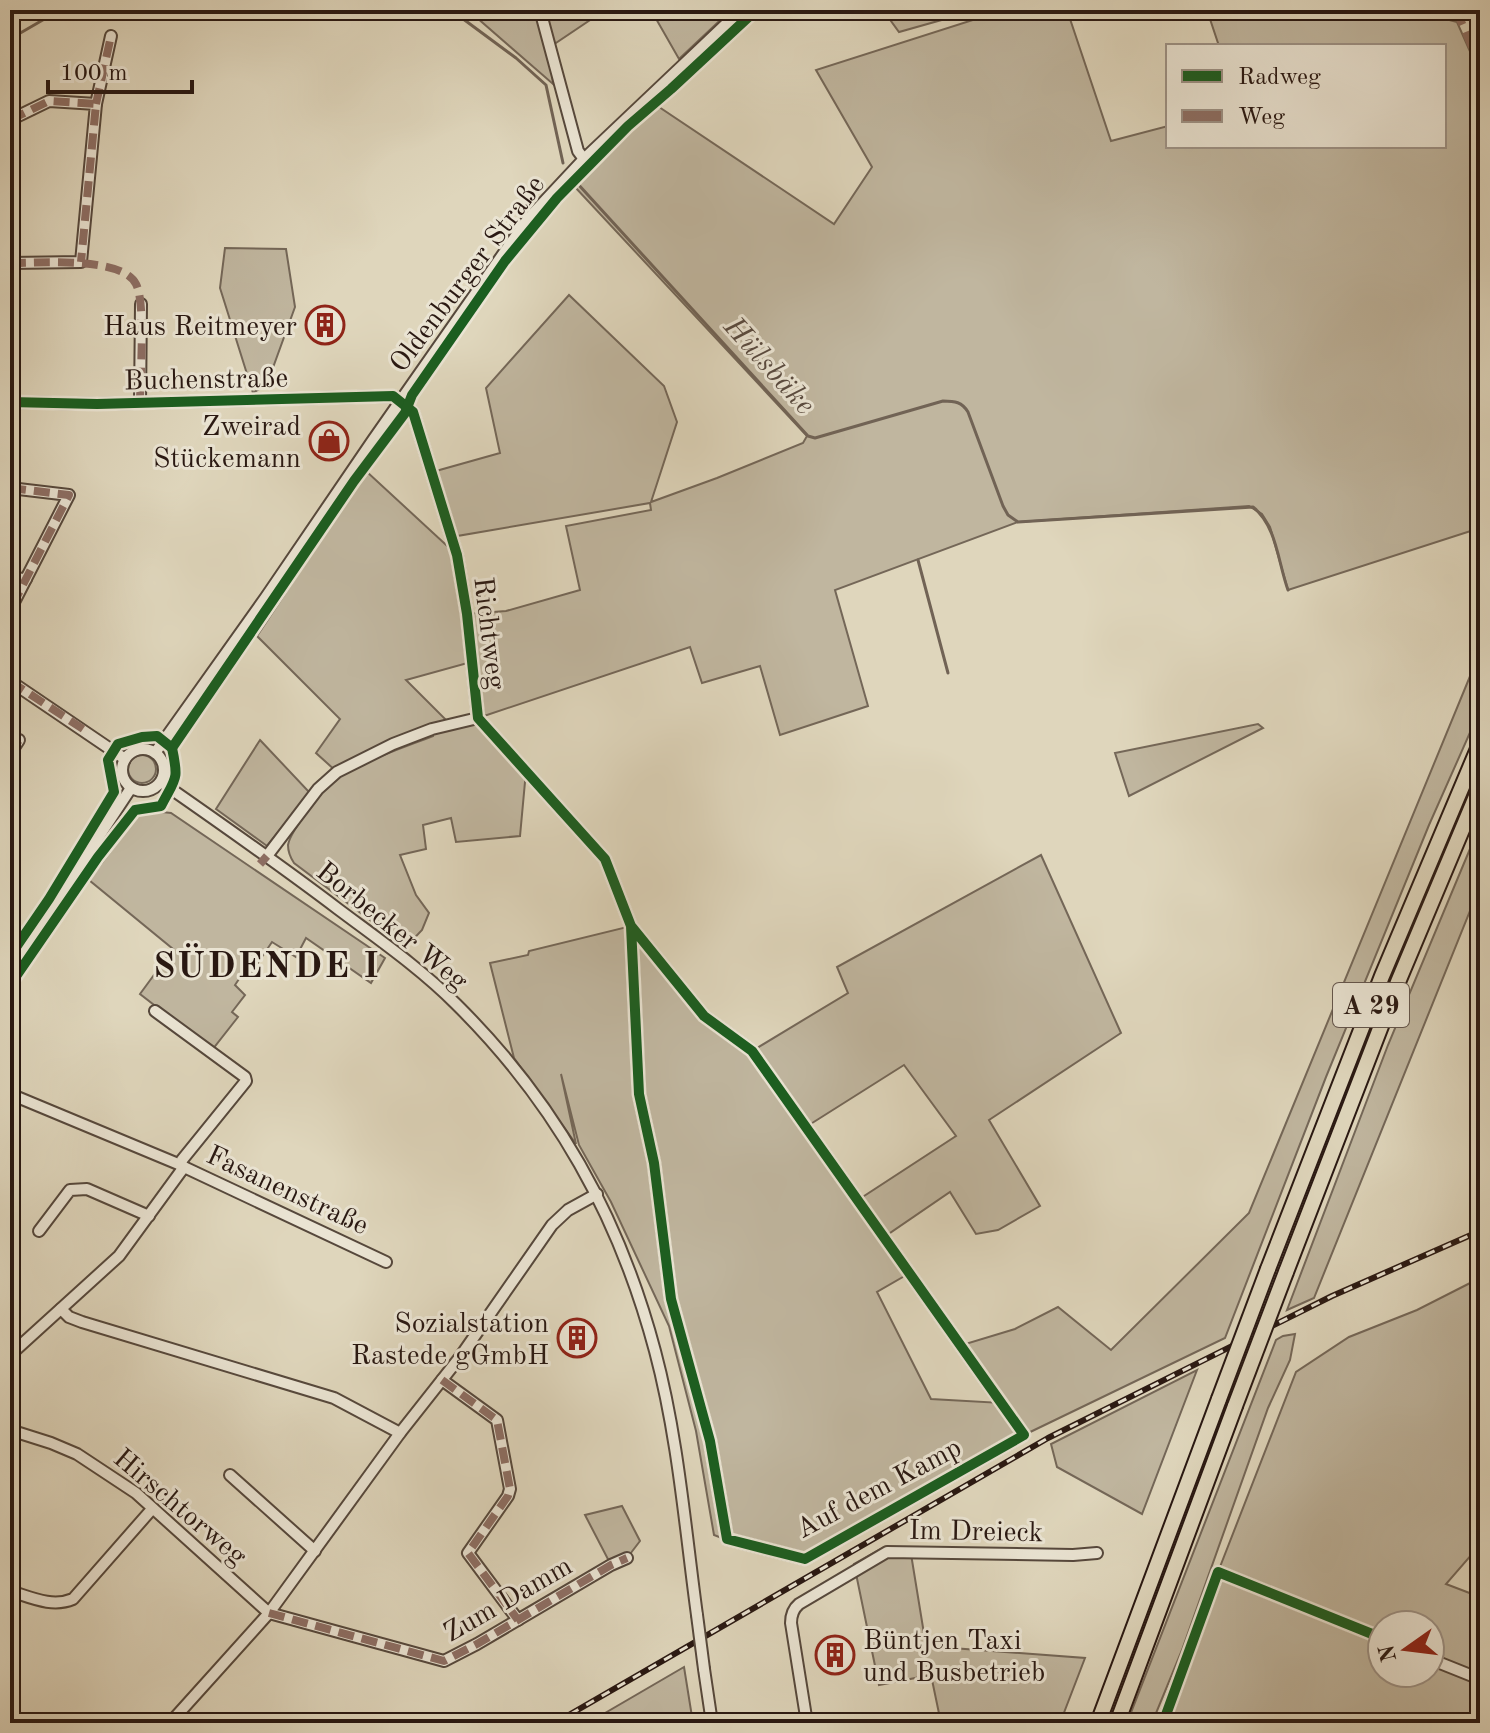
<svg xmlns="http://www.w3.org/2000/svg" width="1490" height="1733" font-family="'Old Standard TT',serif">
<rect width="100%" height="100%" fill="#dfd6bc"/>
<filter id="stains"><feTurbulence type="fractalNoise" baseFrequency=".0025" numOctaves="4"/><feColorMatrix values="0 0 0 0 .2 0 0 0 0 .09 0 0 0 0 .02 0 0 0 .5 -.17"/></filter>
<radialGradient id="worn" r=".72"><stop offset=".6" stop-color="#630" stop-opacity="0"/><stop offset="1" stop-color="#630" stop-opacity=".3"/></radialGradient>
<g fill="#c0b69f" stroke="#746758" stroke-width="2" fill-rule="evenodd">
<path d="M468 10H605L550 47 553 84Z"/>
<path d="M651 10H731L679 59Z"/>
<path d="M883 10H977L899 32Z"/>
<path d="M1004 10H1067L1111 141 1168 126V146H1444V46H1219L1207 10H1411L1457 22 1480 74V528L1288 590 1270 527 1262 514 1249 506 1018 522 835 590 868 706 780 735 760 666 702 683 690 647 478 718 526 771 520 836 456 842 451 818 423 825 426 849 400 855 416 895 429 913 422 930 406 947 294 863C290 857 288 852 288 845 290 831 328 783 340 775 369 759 402 748 433 736L432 730 337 772 316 753 340 719 257 636 366 471 457 555 467 614 506 611 580 590 566 526 651 510 650 503 457 536 436 471 500 453 486 388 569 295 664 386 677 422 651 502 717 478 803 443 807 436 574 186 656 105 834 224 872 167 816 70ZM471 662 477 718 451 725 406 680Z"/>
<path d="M225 248 286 249 295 307 267 384 253 393 220 288Z"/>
<path d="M1480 652V710L1429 825 1326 1077 1225 1338 1024 1435 811 1562 727 1540 714 1535 696 1431 669 1326 611 1202 579 1145 561 1074 576 1144 514 1058 490 963 528 955 529 951 631 926 704 1016 752 1051 848 993 837 967 1041 855 1121 1033 989 1120 1040 1206 998 1230 976 1234 950 1192 884 1237 858 1200 956 1136 904 1065 809 1125 761 1064 803 1129 908 1274 877 1292 931 1399 1001 1403 962 1345 1015 1329 1058 1307 1111 1350 1249 1213Z"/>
<path d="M1258 724 1263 728 1129 796 1115 753Z"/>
<path d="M260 740 310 793 267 846 216 809Z"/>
<circle cx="142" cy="769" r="14"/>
<path d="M162 812 171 813 385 958 371 983 306 938 296 957 272 942 251 973 245 970 235 985 245 995 232 1012 238 1017 212 1050 140 994 173 949 89 880 138 815Z"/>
<path d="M1480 825V886L1314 1298 1287 1310 1388 1045Z"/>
<path d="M1480 1278V1545L1446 1584 1480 1597V1723H1163L1218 1572 1296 1372 1349 1337 1417 1310ZM1382 1625H1430V1673H1382Z"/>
<path d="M1295 1334 1290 1360 1268 1408 1182 1650 1152 1723H1127L1276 1340 1283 1336Z"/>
<path d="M1197 1370 1142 1514 1057 1467 1051 1444Z"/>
<path d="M622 1506 640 1541 627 1558 611 1565 585 1515Z"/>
<path d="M884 1547 887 1552 911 1554 926 1646 1085 1658 1060 1723H941L931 1675 879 1685 854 1564Z"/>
<path d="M684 1667 693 1723H588Z"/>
</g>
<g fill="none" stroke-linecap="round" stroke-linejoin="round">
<g stroke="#716355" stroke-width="3">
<path d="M451 10 516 58 546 85 563 163"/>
<path d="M10 39 60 10"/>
<path d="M577 183 808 436 815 438 943 401C955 401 962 402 968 412L1003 506 1008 515 1018 522 1253 507C1277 526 1278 563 1288 590"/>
<path d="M918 560 948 673"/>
</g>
<defs>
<g id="minor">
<path d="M540 10 578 151 584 159"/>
<path d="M96 104 111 36"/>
<path d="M10 120 49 101 96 104 81 262 10 263"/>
<path d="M10 402 97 404 393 396 413 412 457 555 467 614 478 718 605 859 631 926 704 1016 752 1051 1024 1435 805 1559 727 1539 710 1441 671 1299 654 1163 639 1094 631 926"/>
<path d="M140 403 141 304"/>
<path d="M10 488 69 495 10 610"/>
<path d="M10 578 26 579"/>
<path d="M10 681 125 759"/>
<circle cx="143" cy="770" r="21"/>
<path d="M155 753 266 597 373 440 527 220 584 159 741 10"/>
<path d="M10 754 19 740"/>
<path d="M161 782C220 823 280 865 338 909 378 939 420 968 456 1004 556 1103 619 1216 655 1351 678 1437 685 1527 697 1615"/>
<path d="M267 856 318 789 337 772 393 744 432 729 478 718"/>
<path d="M10 971 131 788"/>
<path d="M155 1011 245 1077 246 1081 182 1160 180 1165"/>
<path d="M10 1094 183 1166"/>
<path d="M39 1231 70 1190 87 1189 149 1216"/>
<path d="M61 1309 69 1317 82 1322 334 1398 400 1433"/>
<path d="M10 1355 119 1256 184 1167 386 1262"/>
<path d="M442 1380 497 1420 510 1489 508 1496 468 1553 518 1620"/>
<path d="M10 1430 51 1443 77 1454 136 1493 269 1613 444 1661 477 1644 611 1565 627 1558"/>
<path d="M230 1475 315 1551"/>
<path d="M10 1591C30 1597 52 1608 73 1599L152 1509"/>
<path d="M1430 1659 1480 1679"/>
<path d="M704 1669 712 1723"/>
<path d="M170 1723 269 1613 400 1433 460 1357 552 1225 568 1210 597 1194"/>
<path d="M807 1723 791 1623C791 1615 793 1609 799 1604L887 1552 1073 1555 1097 1553"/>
<path d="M1163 1723 1218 1572 1382 1638"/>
</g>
<g id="highway">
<path d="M1268 1269 1382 976 1480 744"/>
<path d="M1286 1272 1398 982 1480 787"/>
<path d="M1098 1723 1219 1399"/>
<path d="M1117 1723 1235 1406"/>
</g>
</defs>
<use href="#minor" stroke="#56483c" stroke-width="14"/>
<use href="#highway" stroke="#291812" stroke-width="18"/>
<use href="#minor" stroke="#eae4d3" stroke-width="10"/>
<use href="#highway" stroke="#dfd6bc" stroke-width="14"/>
<defs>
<path id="rail" d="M555 1723 1048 1438 1332 1296 1480 1231"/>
</defs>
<use href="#rail" stroke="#291812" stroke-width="6"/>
<use href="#rail" stroke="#eae4d3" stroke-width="3" stroke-dasharray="9" stroke-linecap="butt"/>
<defs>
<path id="minor-bridge" d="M697 1615 704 1669"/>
<g id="highway-bridge">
<path d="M1219 1399 1268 1269"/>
<path d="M1235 1406 1286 1272"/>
</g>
</defs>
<use href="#minor-bridge" stroke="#56483c" stroke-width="14" stroke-linecap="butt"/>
<use href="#highway-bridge" stroke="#291812" stroke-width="18" stroke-linecap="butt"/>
<use href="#minor-bridge" stroke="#eae4d3" stroke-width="10"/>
<use href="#highway-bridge" stroke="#dfd6bc" stroke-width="14"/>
<g stroke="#8d6e63" stroke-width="8" stroke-dasharray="16 8" stroke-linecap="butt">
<path d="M1456 10 1480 65"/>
<path d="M96 104 111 36"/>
<path d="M10 120 49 101 96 104 81 262"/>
<path d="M10 263C38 263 122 256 136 284 146 303 140 377 140 403"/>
<path d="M10 488 69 495 10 610"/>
<path d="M10 681 83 729"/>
<path d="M10 754 19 740"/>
<path d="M260 864 267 856"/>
<path d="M442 1380 497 1420 510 1489 508 1496 468 1553 518 1620"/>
<path d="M269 1613 444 1661 477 1644 611 1565 627 1558"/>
</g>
<defs>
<g id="cycleway">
<path d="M10 402 97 404 393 396 413 412 457 555 467 614 478 718 605 859 631 926 704 1016 752 1051 1024 1435 805 1559 727 1539 710 1441 671 1299 654 1163 639 1094 631 926"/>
<path d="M172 748 354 481 405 413 412 395 505 261 557 198 628 126 671 89 756 10"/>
<path d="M10 956 49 899 114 792 108 760 118 744 142 737 157 736 172 748C179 781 176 777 161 806L135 810 98 857 10 985"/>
<path d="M1163 1723 1218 1572 1382 1638"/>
</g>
</defs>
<use href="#cycleway" stroke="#eae4d3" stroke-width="15"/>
<use href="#cycleway" stroke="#1b5e20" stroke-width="10"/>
</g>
<defs>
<symbol id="building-ring" viewBox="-11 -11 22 22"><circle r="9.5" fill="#eae4d3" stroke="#8f2418" stroke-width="1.5"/><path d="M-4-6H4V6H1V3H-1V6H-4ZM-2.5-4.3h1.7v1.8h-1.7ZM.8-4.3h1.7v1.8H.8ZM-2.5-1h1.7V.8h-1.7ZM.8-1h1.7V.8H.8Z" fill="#8f2418"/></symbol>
<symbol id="shop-ring" viewBox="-11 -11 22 22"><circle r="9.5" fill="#eae4d3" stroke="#8f2418" stroke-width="1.5"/><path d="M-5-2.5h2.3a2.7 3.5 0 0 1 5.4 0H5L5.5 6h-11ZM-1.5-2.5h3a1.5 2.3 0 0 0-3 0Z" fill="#8f2418"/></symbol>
</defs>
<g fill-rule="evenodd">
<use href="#building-ring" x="303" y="303" width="44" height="44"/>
<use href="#shop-ring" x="307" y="419" width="44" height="44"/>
<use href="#building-ring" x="555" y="1316" width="44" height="44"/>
<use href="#building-ring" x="813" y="1633" width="44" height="44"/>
</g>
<g text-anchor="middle" stroke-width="6" stroke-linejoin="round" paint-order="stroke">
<rect fill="#eae4d3" stroke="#63554c" stroke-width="2" x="1333" y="983" width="76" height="44" rx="6"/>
<g font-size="26" font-weight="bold" fill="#291812">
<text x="1371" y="1014">A 29</text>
</g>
<g font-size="28" fill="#291812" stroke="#eae4d3">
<text transform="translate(466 273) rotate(-53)" y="10">Oldenburger Straße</text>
<text transform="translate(206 378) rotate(-1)" y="10">Buchenstraße</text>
<text transform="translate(491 633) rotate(83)" y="10">Richtweg</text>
<text transform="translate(393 925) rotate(39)" y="10">Borbecker Weg</text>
<text transform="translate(288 1189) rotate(25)" y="10">Fasanenstraße</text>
<text transform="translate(878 1487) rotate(-28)" y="10">Auf dem Kamp</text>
<text transform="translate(181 1506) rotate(40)" y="10">Hirschtorweg</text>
<text transform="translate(976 1530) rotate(1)" y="10">Im Dreieck</text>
<text transform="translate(507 1598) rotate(-30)" y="10">Zum Damm</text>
</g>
<g font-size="28" fill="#291812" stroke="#eae4d3" text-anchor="end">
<text x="297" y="335">Haus Reitmeyer</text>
<text x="301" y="435">Zweirad<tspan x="301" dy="32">Stückemann</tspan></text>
<text x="549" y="1332">Sozialstation<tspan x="549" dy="32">Rastede gGmbH</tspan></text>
<text x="863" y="1649" text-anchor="start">Büntjen Taxi<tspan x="863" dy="32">und Busbetrieb</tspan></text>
</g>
<g font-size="30" font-style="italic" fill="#594a3f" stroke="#eae4d3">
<text transform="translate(770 365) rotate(48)" y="10">Hülsbäke</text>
</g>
<g font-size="36" font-weight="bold" letter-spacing="2" fill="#291812" stroke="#eae4d3">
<text x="267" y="977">SÜDENDE I</text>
</g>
</g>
<rect width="1490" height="1733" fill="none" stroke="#dfd6bc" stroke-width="40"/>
<rect x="12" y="12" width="1466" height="1709" fill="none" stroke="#291812" stroke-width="4"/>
<rect x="20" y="20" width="1450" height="1693" fill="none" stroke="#291812" stroke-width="2"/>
<rect x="1166" y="44" width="280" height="104" fill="#eae4d3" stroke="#9d9286" stroke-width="2"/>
<rect x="1182" y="70" width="40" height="12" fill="#1b5e20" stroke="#9d9286" stroke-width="2"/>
<text x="1238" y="84" font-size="24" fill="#291812">Radweg</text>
<rect x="1182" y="110" width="40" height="12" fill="#8d6e63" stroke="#9d9286" stroke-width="2"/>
<text x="1238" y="124" font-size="24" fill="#291812">Weg</text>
<g transform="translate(1406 1649) rotate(256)"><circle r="38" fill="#eae4d3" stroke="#9d9286" stroke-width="2"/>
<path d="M0-6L14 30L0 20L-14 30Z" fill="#8f2418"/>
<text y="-12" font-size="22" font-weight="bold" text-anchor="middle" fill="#291812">N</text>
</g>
<path d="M48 80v12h144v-12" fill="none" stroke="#291812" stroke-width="4"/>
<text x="60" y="80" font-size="24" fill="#291812" stroke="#eae4d3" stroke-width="6" paint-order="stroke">100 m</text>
<rect width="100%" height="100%" filter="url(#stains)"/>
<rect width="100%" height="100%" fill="url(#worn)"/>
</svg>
